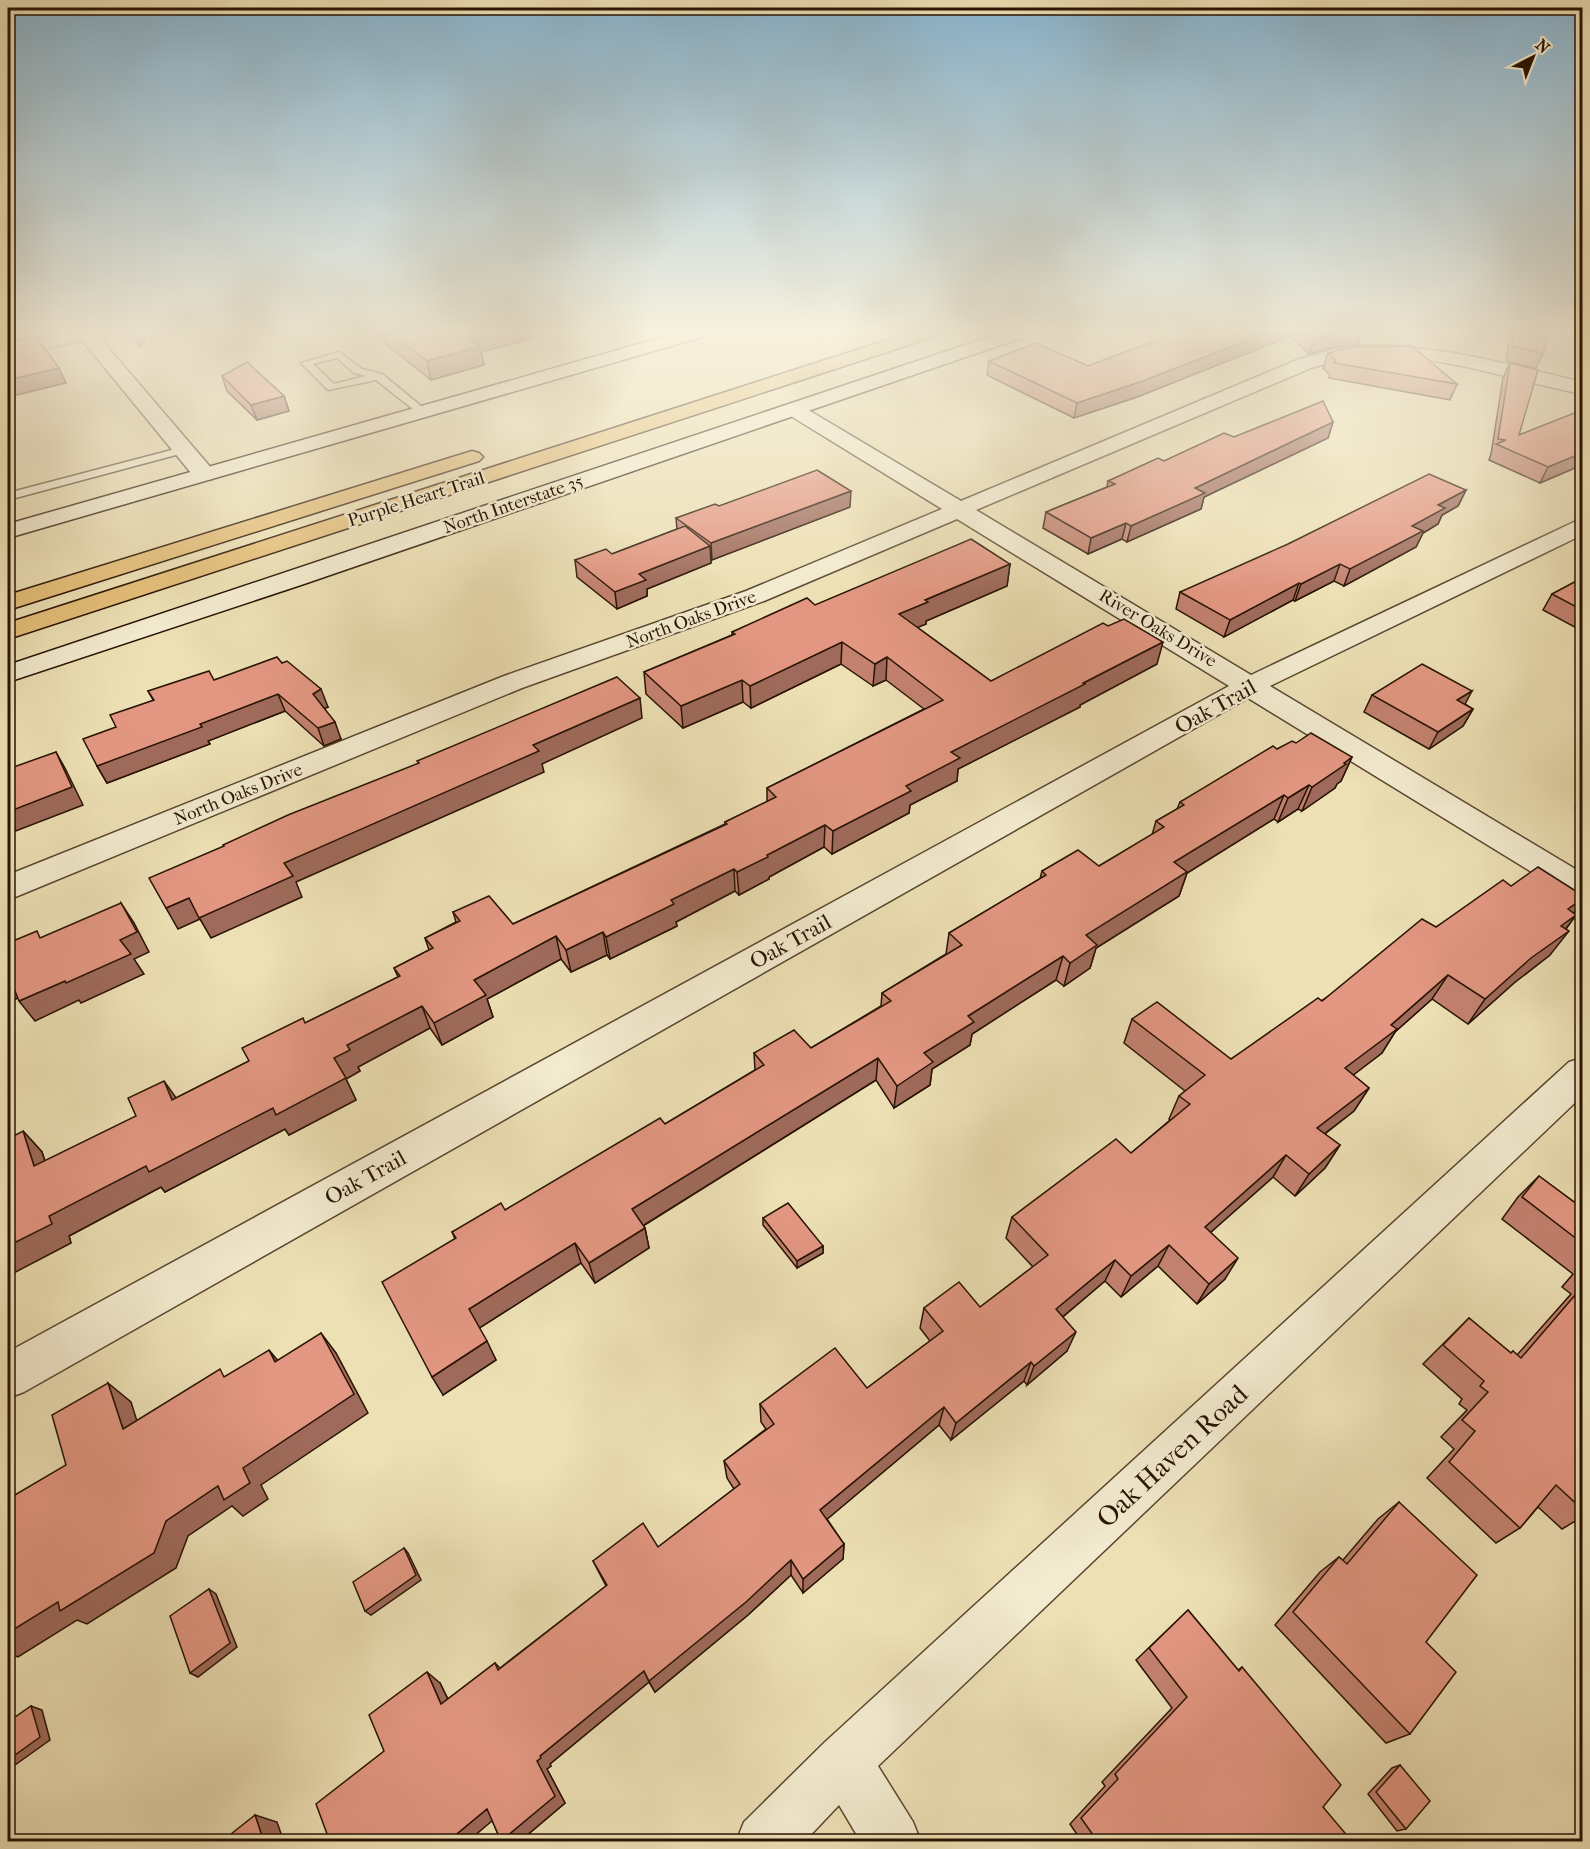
<svg xmlns="http://www.w3.org/2000/svg" width="1590" height="1849" font-family="'IM FELL French Canon',serif">
<rect width="100%" height="100%" fill="#ede0b5"/>
<filter id="stains"><feTurbulence type="fractalNoise" baseFrequency=".00333" numOctaves="4"/><feColorMatrix values="0 0 0 0 .2 0 0 0 0 .09 0 0 0 0 .02 0 0 0 .5 -.17"/></filter>
<radialGradient id="worn" r=".72"><stop offset=".6" stop-color="#630" stop-opacity="0"/><stop offset="1" stop-color="#630" stop-opacity=".3"/></radialGradient>
<g fill="none" stroke-linecap="round" stroke-linejoin="round">
<defs>
<g id="service">
<path d="M339 352 362 369 382 374 427 411 422 414 418 413 376 380 328 390 301 363ZM337 358 354 373 366 376 334 384 313 364Z"/>
<path d="M183 447 187 448V452L8 500V493Z"/>
</g>
<g id="minor">
<path d="M68 333H100L98 336 212 469 215 474 212 479 204 480 196 479 82 340 8 357V347Z"/>
<path d="M1369 345C1443 346 1512 365 1582 382V394C1488 376 1409 339 1311 368L976 510 1251 675 1574 522 1582 520V535L1270 686 1582 873V899L1571 896 1248 698 24 1392 8 1398V1352L1229 686 957 519 764 601 522 688 8 900V875L504 676 746 591 942 509 786 413 783 409 786 405H800L961 501 1297 360 1335 349Z"/>
<path d="M1582 1058V1096L878 1766 913 1822 921 1842H861L839 1805 804 1842H736L744 1822 825 1742 1569 1062Z"/>
</g>
<g id="secondary">
<path d="M677 333H705L702 337 8 538V524Z"/>
<path d="M1001 333H1027L1024 337 301 585 8 682V665Z"/>
</g>
<g id="motorway">
<path d="M909 333H936L933 337 8 639V623Z"/>
<path d="M472 451 479 453 483 457 479 461 8 610V595Z"/>
</g>
</defs>
<use href="#service" stroke="#594630" stroke-width="3"/>
<use href="#minor" stroke="#594630" stroke-width="3"/>
<use href="#secondary" stroke="#281303" stroke-width="3"/>
<use href="#motorway" stroke="#281303" stroke-width="3"/>
<use href="#service" fill="#f3ebcf" fill-rule="evenodd"/>
<use href="#minor" fill="#f3ebcf" fill-rule="evenodd"/>
<use href="#secondary" fill="#f3ebcf" fill-rule="evenodd"/>
<use href="#motorway" fill="#e6c07a" fill-rule="evenodd"/>
</g>
<g fill="#c38270" stroke="#281303" stroke-width="1.5">
<path d="M125 333H147L141 347Z"/>
<path d="M372 333H529L530 339 481 352 484 365 431 380Z"/>
<path d="M1176 333H1362L1358 344 1335 347 1309 354 1291 336 1137 397 1074 418 987 375 989 361 1088 366Z"/>
<path d="M1510 333H1549L1543 354 1536 368 1506 361Z"/>
<path d="M1328 353 1457 384 1450 400 1329 378 1330 375 1323 368Z"/>
<path d="M1510 363 1519 435 1582 410V465L1540 483 1489 460 1491 454 1503 378Z"/>
<path d="M222 376 284 396 289 411 257 420 227 391Z"/>
<path d="M1333 422 1328 438 1204 497 1201 509 1127 542 1122 539 1088 554 1043 528 1046 512 1107 487 1108 481 1234 437Z"/>
<path d="M1466 490 1458 506 1442 515 1438 524 1423 533 1416 547 1344 586 1334 581 1295 601 1293 600 1224 637 1176 609 1180 592Z"/>
<path d="M719 506 850 507 712 560 711 559V563L647 589V596L617 609 577 577 575 560 612 554 677 529 676 518Z"/>
<path d="M1010 564 1007 586 926 621V624L917 627 991 681 1157 664 1080 705V707L958 769 957 781 910 805 909 813 832 854 824 847 769 877V879L739 895 735 891 676 922 677 926 673 928 610 959 607 955 571 972 561 959 487 999 493 1017 442 1045 430 1028 358 1067 360 1071 346 1079 356 1100 289 1135 285 1129 165 1192 161 1187 69 1236 71 1243 23 1131 42 1152 45 1161 176 1098 249 1061 305 1023 398 977 394 968 429 950 425 938 456 922 453 912 513 924 725 824V822L767 802V788L924 709 886 680 873 686 841 664 751 708 743 702 683 728 646 694 644 672 732 635V632L815 605Z"/>
<path d="M1582 578V631L1543 610 1552 594Z"/>
<path d="M282 663 328 707 324 708 341 739 324 746 285 711 208 741 210 744 107 783 97 766 116 727 153 700 148 691 214 680Z"/>
<path d="M1372 695 1465 704 1473 709 1463 726 1429 749 1364 712Z"/>
<path d="M1296 743 1352 757 1341 781 1337 784 1335 788 1302 811 1298 809 1278 822 1274 819 1187 873 1179 896 1096 948 1090 968 1064 986 1056 980 972 1034 970 1045 932 1069 930 1085 894 1108 876 1080 643 1226 645 1228 649 1248 595 1283 581 1263 479 1328 496 1360 443 1395 455 1239 452 1232 505 1210 665 1124 755 1070 754 1053 811 1048 881 1006 882 993 946 954 949 933 1040 879 1042 871 1099 866 1152 835 1156 821 1177 809 1180 802 1277 749Z"/>
<path d="M1582 797V812L1575 808Z"/>
<path d="M1511 886 1582 895V901L1574 913 1576 915 1566 929 1550 955 1514 983 1468 1024 1432 999 1395 1032 1382 1053 1353 1075 1369 1088 1354 1111 1325 1134 1340 1145 1325 1168 1295 1196 1273 1177 1211 1232 1225 1279 1197 1304 1158 1266 1121 1297 1105 1281 1063 1317 1067 1351 1027 1385 1024 1381 951 1440 939 1425 827 1519 844 1544 843 1559 803 1593 791 1575 748 1615 655 1692 649 1682 550 1764 551 1766 547 1769 565 1803 519 1842 501 1841 492 1820 467 1842H330L384 1751 440 1683 448 1699 495 1663 500 1668 606 1586 593 1561 658 1547 734 1489 727 1478 724 1461 766 1429 761 1422 760 1404 867 1388 930 1341 920 1328 924 1308 980 1307 1033 1267 1006 1238 1012 1217 1131 1153 1170 1120 1169 1119 1179 1096 1185 1091 1124 1043 1132 1019 1231 1059 1436 927Z"/>
<path d="M1539 1176 1582 1208V1517L1562 1529 1538 1507 1520 1528 1496 1543 1427 1478 1454 1449 1441 1437 1467 1410 1459 1404 1462 1399 1423 1364 1469 1318 1511 1353 1513 1351 1517 1355 1571 1294 1562 1287 1573 1274 1502 1219 1518 1197Z"/>
<path d="M763 1218 823 1246V1253L797 1268 763 1225Z"/>
<path d="M1399 1502 1426 1642 1410 1734 1386 1743 1275 1625 1320 1572 1339 1557 1343 1560 1378 1519Z"/>
<path d="M1188 1610 1238 1670 1242 1667 1323 1807 1348 1842H1082L1070 1824 1105 1786 1102 1782 1172 1708 1136 1660Z"/>
<path d="M1400 1765 1406 1829 1397 1831 1368 1794 1392 1768Z"/>
</g>
<g fill="#9f6a5b" stroke="#281303" stroke-width="1.5">
<path d="M8 333H31L34 339 8 345Z"/>
<path d="M135 333H147L141 347Z"/>
<path d="M481 333H529L530 339 481 352 484 365 431 380 427 361 466 337Z"/>
<path d="M1267 333H1292L1291 336 1137 397 1074 418 1077 403Z"/>
<path d="M1338 333H1362L1358 344 1335 347 1309 354 1314 340Z"/>
<path d="M59 368 66 383 12 396 8 387V380Z"/>
<path d="M284 396 289 411 257 420 251 405Z"/>
<path d="M1333 422 1328 438 1204 497 1201 509 1127 542 1131 526 1195 488Z"/>
<path d="M1582 453V465L1540 483 1548 467Z"/>
<path d="M1466 490 1458 506 1442 515 1438 524 1423 533 1416 547 1344 586 1350 569 1412 526 1438 505Z"/>
<path d="M851 491 850 507 712 560 711 543Z"/>
<path d="M1126 523 1122 539 1088 554 1091 538Z"/>
<path d="M710 546 711 563 647 589V596L617 609 615 592 639 574Z"/>
<path d="M1010 564 1007 586 926 621V624L897 636 899 614 925 600Z"/>
<path d="M1340 564 1334 581 1295 601 1301 584Z"/>
<path d="M1299 583 1293 600 1224 637 1230 620Z"/>
<path d="M842 642 841 664 751 708 750 686Z"/>
<path d="M1163 642 1157 664 1080 705V707L958 769 957 781 910 805 909 813 832 854 833 831 906 786 951 752Z"/>
<path d="M887 657 886 680 873 686 875 664Z"/>
<path d="M742 680 743 702 683 728 681 706Z"/>
<path d="M321 689 328 707 319 711 313 694Z"/>
<path d="M1472 691 1463 708 1457 700Z"/>
<path d="M278 694 285 711 208 741 210 744 107 783 97 766 200 724Z"/>
<path d="M640 698 642 718 542 764 544 772 296 882 302 897 211 938 200 919 178 929 166 908 189 898 284 863 533 745Z"/>
<path d="M1473 709 1463 726 1429 749 1438 732Z"/>
<path d="M335 722 341 739 324 746 318 728Z"/>
<path d="M56 752 66 770 83 805 8 834V812Z"/>
<path d="M1352 757 1341 781 1337 784 1335 788 1302 811 1312 787Z"/>
<path d="M1309 785 1298 809 1278 822 1288 798Z"/>
<path d="M1284 795 1274 819 1187 873 1179 896 1096 948 1090 968 1064 986 1070 963 1086 935 1174 862Z"/>
<path d="M825 825 824 847 769 877V879L739 895 737 872 767 855Z"/>
<path d="M734 869 735 891 676 922 677 926 610 959 606 937 671 900Z"/>
<path d="M1582 899V901L1568 921 1576 915 1559 938 1569 931 1550 955 1514 983 1468 1024 1485 999 1568 909Z"/>
<path d="M121 903 134 923 149 952 134 959 144 974 81 1003 79 1000 35 1021 19 1001 65 981 120 940Z"/>
<path d="M603 932 607 955 571 972 566 950Z"/>
<path d="M556 936 561 959 487 999 493 1017 442 1045 434 1023 474 980Z"/>
<path d="M1063 956 1056 980 972 1034 970 1045 932 1069 930 1085 894 1108 897 1086 924 1053 968 1016Z"/>
<path d="M1448 975 1432 999 1395 1032 1382 1053 1331 1092 1345 1068 1391 1025Z"/>
<path d="M8 976H9L24 995 8 1003Z"/>
<path d="M422 1006 430 1028 358 1067 360 1071 346 1079 356 1100 289 1135 285 1129 165 1192 161 1187 69 1236 71 1243 8 1276V1246L49 1216 334 1058 347 1045Z"/>
<path d="M878 1058 876 1080 636 1230 632 1209Z"/>
<path d="M164 1081 179 1102 172 1100Z"/>
<path d="M1369 1088 1354 1111 1303 1150 1317 1128Z"/>
<path d="M23 1131 42 1152 53 1187 34 1166Z"/>
<path d="M1340 1145 1325 1168 1295 1196 1309 1174Z"/>
<path d="M1286 1155 1273 1177 1193 1248 1205 1227Z"/>
<path d="M645 1228 649 1248 595 1283 589 1263Z"/>
<path d="M575 1243 581 1263 478 1329 469 1309Z"/>
<path d="M1169 1245 1158 1266 1121 1297 1131 1276Z"/>
<path d="M823 1246V1253L797 1268V1261Z"/>
<path d="M1238 1258 1225 1279 1197 1304 1209 1284Z"/>
<path d="M1115 1260 1105 1281 1048 1329 1056 1309Z"/>
<path d="M1076 1332 1067 1351 1027 1385 1034 1366Z"/>
<path d="M321 1333 336 1353 368 1413 261 1485 268 1499 243 1516 232 1506 188 1536 176 1568 87 1624 77 1620 18 1657 8 1653V1633L166 1521 243 1468Z"/>
<path d="M487 1341 496 1360 443 1395 432 1377Z"/>
<path d="M269 1350 285 1369 275 1362Z"/>
<path d="M1031 1362 1024 1381 951 1440 956 1423Z"/>
<path d="M108 1383 131 1402 145 1447 123 1429Z"/>
<path d="M944 1407 939 1425 819 1526 820 1510Z"/>
<path d="M844 1544 843 1559 803 1593V1579Z"/>
<path d="M404 1548 408 1553 421 1580 371 1615 365 1611Z"/>
<path d="M791 1560V1575L748 1615 655 1692 649 1681Z"/>
<path d="M209 1589 216 1594 237 1647 198 1677 190 1673Z"/>
<path d="M644 1671 649 1682 550 1764 551 1766 547 1769 565 1803 519 1842 501 1841 540 1756Z"/>
<path d="M427 1672 440 1683 455 1714 441 1704Z"/>
<path d="M31 1706 42 1710 50 1740 15 1765 8 1763V1760Z"/>
<path d="M8 1788 14 1826 8 1830Z"/>
<path d="M487 1809 499 1815 467 1842H447Z"/>
<path d="M255 1815 277 1822 284 1842H264Z"/>
</g>
<g fill="#e39782" stroke="#281303" stroke-width="1.5">
<path d="M390 333H481L466 337 480 347 427 361Z"/>
<path d="M1176 333H1267L1140 382 1077 403 989 361 1036 343 1088 366Z"/>
<path d="M1307 333H1338L1314 340Z"/>
<path d="M1514 333H1549L1543 354 1512 346Z"/>
<path d="M36 337 59 368 8 380V342Z"/>
<path d="M1412 346 1457 384 1334 363 1336 361 1328 353 1352 347Z"/>
<path d="M247 362 284 396 251 405 222 376Z"/>
<path d="M1510 363 1538 370 1519 435 1582 410V453L1548 467 1496 444 1506 440 1498 439Z"/>
<path d="M1323 401 1333 422 1195 488 1205 493 1131 526 1126 523 1091 538 1046 512 1115 484 1108 481 1158 458 1164 461 1224 433 1234 437Z"/>
<path d="M817 470 851 491 711 543 676 518 715 504 719 506Z"/>
<path d="M1429 474 1466 490 1438 505 1445 508 1412 526 1423 531 1350 569 1340 564 1301 584 1299 583 1230 620 1180 592 1288 544Z"/>
<path d="M685 526 710 546 639 574 646 580 615 592 575 560 606 549 612 554Z"/>
<path d="M971 539 1010 564 925 600 928 602 899 614 991 681 1103 623 1108 626 1124 619 1163 642 1083 683 1085 684 951 752 960 758 906 786 911 791 833 831 825 825 767 855 768 857 737 872 734 869 671 900 674 904 670 906 606 937 603 932 566 950 556 936 474 980 486 995 434 1023 422 1006 347 1045 350 1050 334 1058 346 1078 276 1115 273 1108 149 1172 146 1166 49 1216 52 1224 8 1246V1139L23 1131 34 1166 136 1116 128 1098 164 1081 172 1100 249 1061 242 1048 303 1018 305 1023 400 976 394 968 433 948 425 938 460 921 453 912 489 896 513 924 727 824 725 822 776 797 767 788 943 700 887 657 875 664 842 642 750 686 742 680 681 706 644 672 735 634 732 632 807 598 815 605Z"/>
<path d="M1582 578V610L1552 594Z"/>
<path d="M277 657 282 663 287 661 321 689 313 694 335 722 318 728 278 694 200 724 202 727 97 766 83 739 116 727 110 715 154 700 148 691 209 671 214 680Z"/>
<path d="M1422 664 1472 691 1457 700 1473 709 1438 732 1372 695Z"/>
<path d="M617 677 640 698 533 745 539 751 284 863 293 876 199 918 189 898 166 908 149 878 224 846 223 845 288 815 419 763 417 761Z"/>
<path d="M1311 733 1352 757 1344 763 1346 764 1312 787 1309 785 1288 798 1284 795 1174 862 1187 872 1086 935 1097 945 1070 963 1063 956 968 1016 974 1022 924 1053 933 1062 897 1086 878 1058 632 1209 645 1228 589 1263 575 1243 469 1309 487 1341 432 1377 382 1282 456 1238 452 1232 501 1203 505 1210 660 1118 665 1124 764 1065 754 1053 794 1030 811 1048 891 1001 882 993 962 945 949 933 1046 875 1042 871 1078 850 1099 866 1164 827 1156 821 1184 805 1180 802 1273 746 1277 749 1292 741 1296 743Z"/>
<path d="M56 752 72 787 8 812V769Z"/>
<path d="M1538 867 1582 895V899L1568 909 1576 915 1561 926 1569 931 1531 958 1485 999 1448 975 1391 1025 1397 1029 1345 1068 1369 1088 1317 1128 1340 1145 1309 1174 1286 1155 1205 1227 1238 1258 1209 1284 1169 1245 1131 1276 1115 1260 1056 1309 1076 1332 1034 1366 1031 1362 956 1423 944 1407 820 1510 844 1544 803 1579 791 1560 746 1602 649 1681 644 1671 540 1756 541 1758 537 1761 555 1796 501 1841 487 1809 447 1842H432L430 1838 425 1842H330L316 1804 384 1751 369 1715 427 1672 441 1704 495 1663 498 1670 607 1585 593 1561 643 1523 658 1547 740 1484 724 1461 774 1424 760 1404 835 1348 867 1388 943 1331 924 1308 959 1282 980 1307 1048 1255 1012 1217 1116 1139 1131 1153 1190 1104 1179 1096 1205 1075 1132 1019 1157 1002 1231 1059 1318 998 1322 1001 1422 919 1436 927 1503 880 1511 886Z"/>
<path d="M121 903 137 932 120 940 131 954 66 983 65 981 19 1001 9 976H8V943L37 931 40 938Z"/>
<path d="M1539 1176 1582 1208V1243L1522 1197Z"/>
<path d="M788 1203 823 1246 797 1261 763 1218Z"/>
<path d="M1582 1287V1509L1556 1485 1520 1528 1449 1462 1475 1431 1462 1420 1488 1392 1480 1386 1484 1381 1443 1345 1469 1318 1511 1353 1513 1351 1521 1358Z"/>
<path d="M321 1333 354 1394 243 1468 250 1483 224 1500 218 1486 166 1521 154 1553 60 1611 58 1602 8 1633V1499L66 1465 52 1415 108 1383 123 1429 220 1369 224 1377 269 1350 275 1362Z"/>
<path d="M1399 1502 1477 1575 1426 1642 1456 1672 1410 1734 1293 1612 1339 1557 1347 1564Z"/>
<path d="M404 1548 416 1575 365 1611 353 1582Z"/>
<path d="M209 1589 230 1643 190 1673 170 1616Z"/>
<path d="M1188 1610 1239 1671 1242 1667 1341 1785 1323 1807 1350 1839 1348 1842H1098L1081 1818 1118 1779 1115 1774 1187 1697 1149 1648Z"/>
<path d="M31 1706 40 1737 8 1760V1722Z"/>
<path d="M1400 1765 1430 1801 1406 1829 1376 1792Z"/>
<path d="M255 1815 264 1842H221Z"/>
</g>
<linearGradient id="sky" x2="0" y2="1"><stop stop-color="#89b7d3"/><stop offset="0.56" stop-color="#f7f1de"/><stop offset="1" stop-color="#f7f1de" stop-opacity="0"/></linearGradient>
<rect width="1590" height="592" fill="url(#sky)"/>
<g text-anchor="middle" stroke-width="5" stroke-linejoin="round" paint-order="stroke">
<g font-size="18" fill="#281303" stroke="#f3ebcf">
<text transform="translate(416 499) rotate(-18)" y="6">Purple Heart Trail</text>
<text transform="translate(513 504) rotate(-19)" y="6">North Interstate 35</text>
<text transform="translate(691 619) rotate(-20)" y="6">North Oaks Drive</text>
<text transform="translate(1158 628) rotate(31)" y="6">River Oaks Drive</text>
<text transform="translate(238 794) rotate(-22)" y="6">North Oaks Drive</text>
</g>
<g font-size="22" fill="#281303" stroke="#f3ebcf">
<text transform="translate(1215 706) rotate(-29)" y="8">Oak Trail</text>
<text transform="translate(790 941) rotate(-29)" y="8">Oak Trail</text>
<text transform="translate(365 1177) rotate(-29)" y="8">Oak Trail</text>
</g>
<g font-size="27" fill="#281303" stroke="#f3ebcf">
<text transform="translate(1172 1456) rotate(-43)" y="9">Oak Haven Road</text>
</g>
</g>
<rect width="1590" height="1849" fill="none" stroke="#ede0b5" stroke-width="30"/>
<rect x="9" y="9" width="1572" height="1831" fill="none" stroke="#281303" stroke-width="3"/>
<rect x="15" y="15" width="1560" height="1819" fill="none" stroke="#281303" stroke-width="1.5"/>
<g transform="translate(1533 57) rotate(42)" stroke="#f3ebcf" stroke-width="4.5" paint-order="stroke">
<path d="M0-4.5L10 22L0 15L-10 22Z" fill="#281303"/>
<text y="-9" font-size="16" font-weight="bold" text-anchor="middle" fill="#281303">N</text>
</g>
<rect width="100%" height="100%" filter="url(#stains)"/>
<rect width="100%" height="100%" fill="url(#worn)"/>
</svg>
